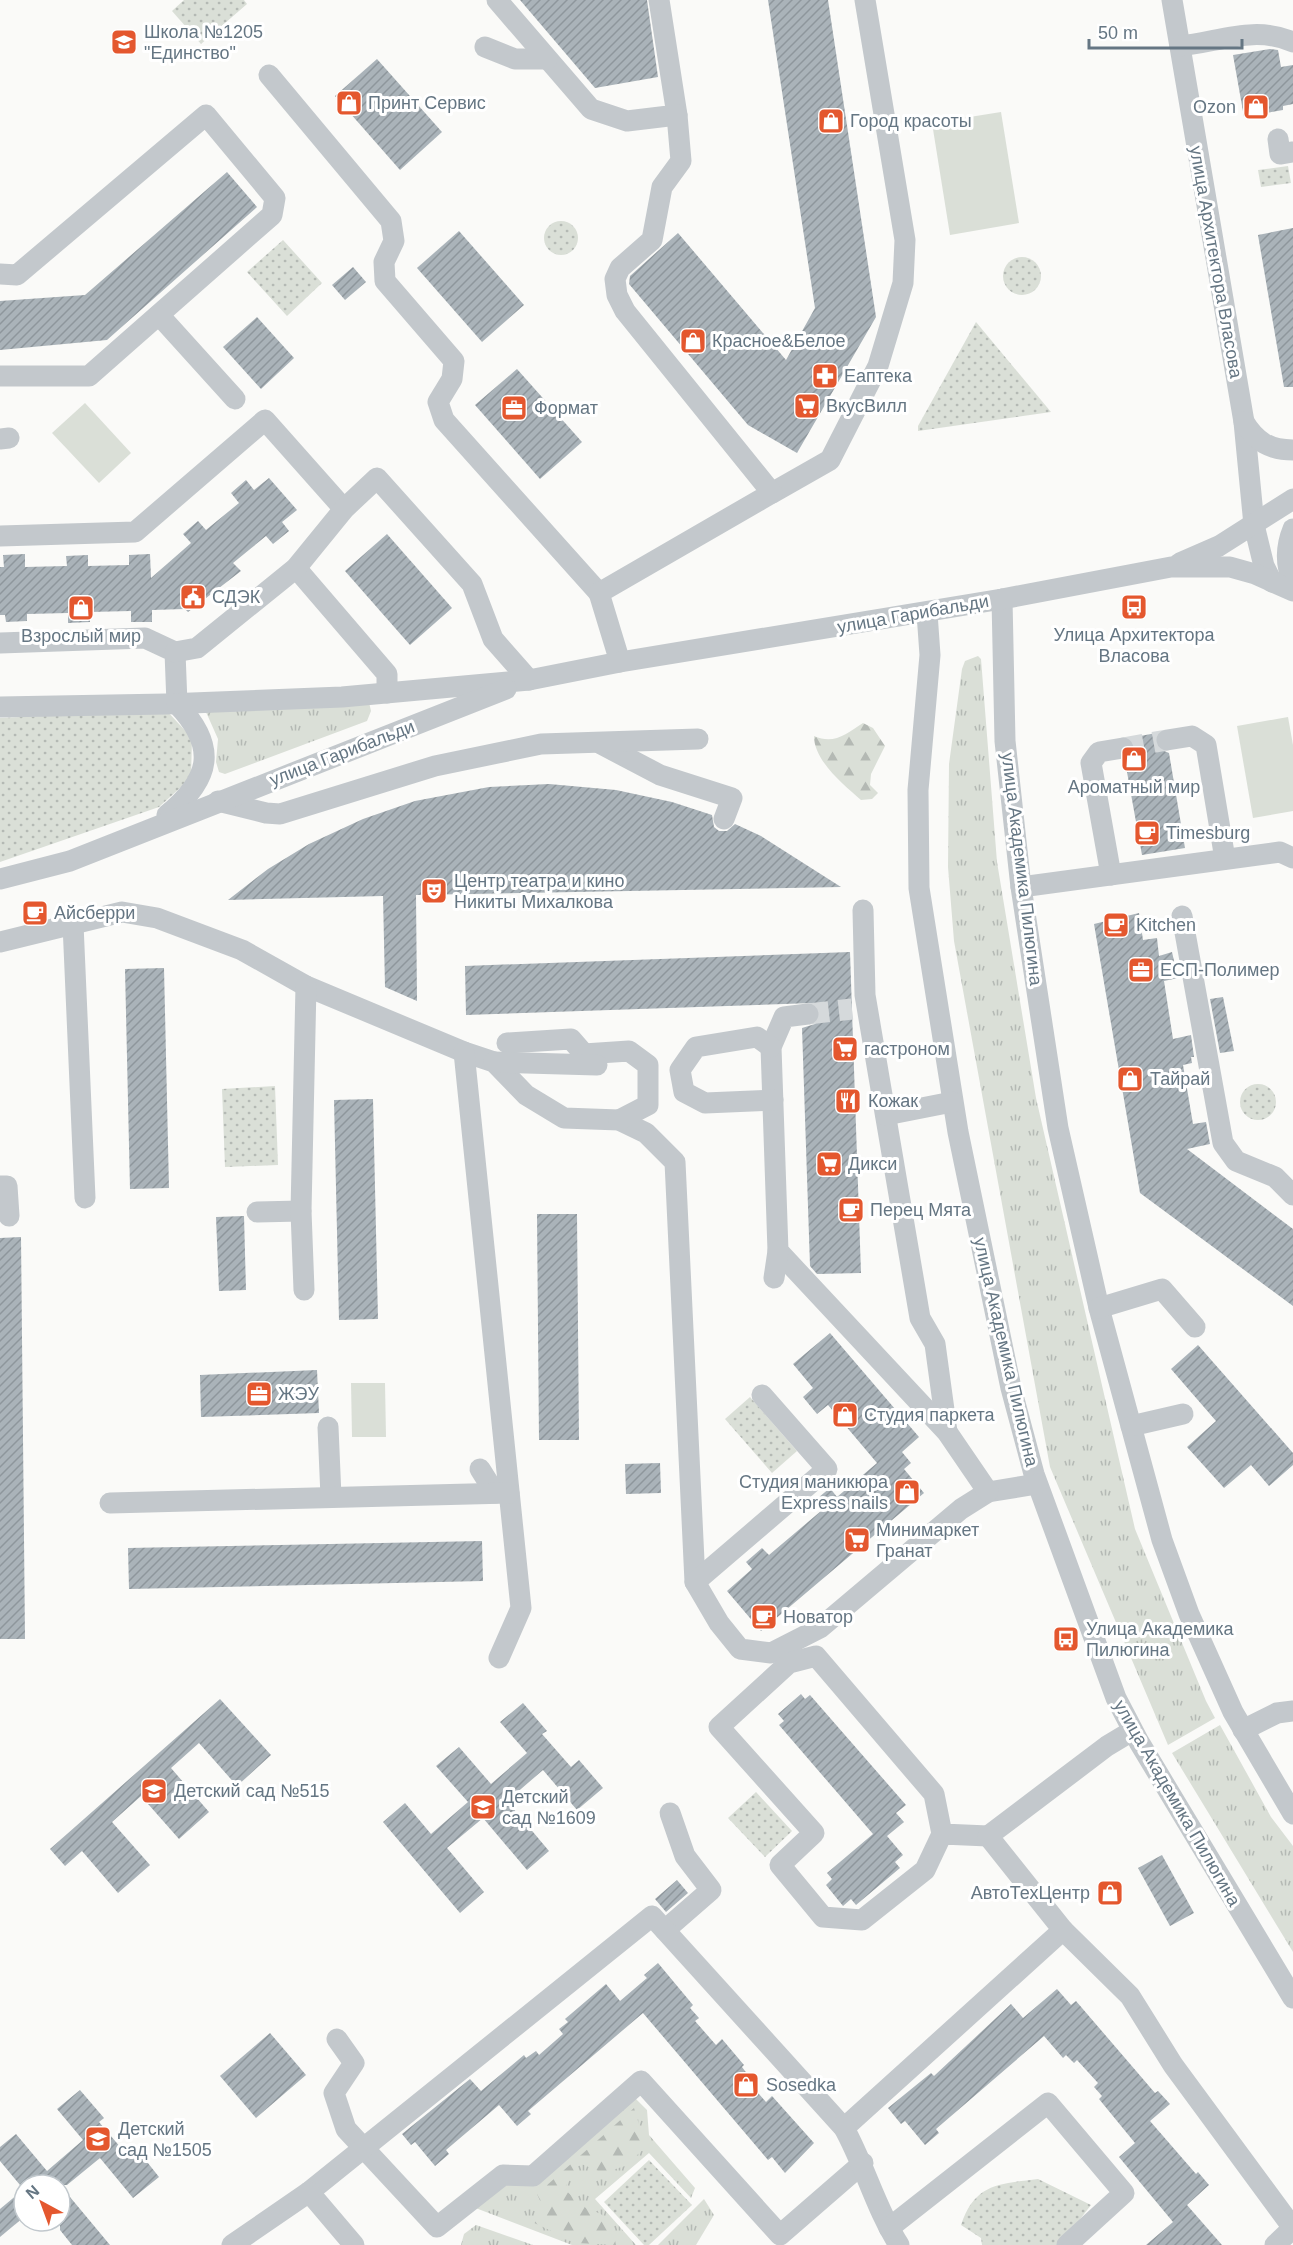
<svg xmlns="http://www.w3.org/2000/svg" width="1293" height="2245" font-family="Arial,sans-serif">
<defs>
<pattern id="grass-tufts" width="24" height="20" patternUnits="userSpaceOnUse" patternTransform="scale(1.5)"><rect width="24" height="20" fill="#dadfd7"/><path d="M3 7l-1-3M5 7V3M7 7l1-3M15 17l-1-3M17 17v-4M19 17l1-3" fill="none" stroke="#b4b9b4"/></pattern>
<pattern id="forest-firs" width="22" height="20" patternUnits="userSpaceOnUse" patternTransform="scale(1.5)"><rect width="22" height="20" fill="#dadfd7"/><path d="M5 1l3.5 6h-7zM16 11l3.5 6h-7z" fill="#b4b9b4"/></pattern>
<pattern id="park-dots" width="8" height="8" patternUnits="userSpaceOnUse" patternTransform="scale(1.5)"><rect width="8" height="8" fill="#dadfd7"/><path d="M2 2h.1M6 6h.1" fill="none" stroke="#b4b9b4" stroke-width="1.8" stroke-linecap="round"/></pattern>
<pattern id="building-hatch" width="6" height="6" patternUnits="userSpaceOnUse" patternTransform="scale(1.5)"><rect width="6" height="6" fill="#aab3b9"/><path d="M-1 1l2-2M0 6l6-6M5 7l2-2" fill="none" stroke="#8e969c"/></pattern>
</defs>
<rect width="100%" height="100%" fill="#fafaf8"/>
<g fill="url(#grass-tufts)">
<path d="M978 656 981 659 997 862 1036 1098 1135 1529 1206 1701 1215 1718 1168 1745 1050 1467 954 941 948 867 949 764 962 669 965 661Z"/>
<path d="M368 698 371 711 367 721 225 774 219 772 216 762 218 739 206 712Z"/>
<path d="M1220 1725 1271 1817 1293 1846V1952L1172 1753Z"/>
<path d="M635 2098 647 2110 649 2135 695 2188 691 2198 649 2153 595 2199 636 2245H572L473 2207Z"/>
<path d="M704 2199 714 2215 696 2245H658Z"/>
<path d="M476 2225 533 2245H461L464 2234Z"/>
</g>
<g fill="url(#forest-firs)">
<path d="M863 723 873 728 885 746 871 774 870 785 878 793 872 799 861 800C844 785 814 761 814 736 834 745 846 734 863 723Z"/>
<path d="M634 2108 646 2147 625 2166 603 2173 579 2163 564 2189 586 2208 601 2214 612 2226 616 2245 577 2243 530 2221 542 2205 537 2194Z"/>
</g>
<g fill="url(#park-dots)">
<path d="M184 0H244L247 4 201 44 172 11Z"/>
<path d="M1288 166 1291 183 1261 187 1258 170Z"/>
<circle cx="561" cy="238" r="17"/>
<path d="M283 240 322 283 287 316 247 272Z"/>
<circle cx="1022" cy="276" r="19"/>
<path d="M976 322 1051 412 918 431V426Z"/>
<path d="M166 710 192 738 191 778 159 807 0 862V718Z"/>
<circle cx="1258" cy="1102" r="18"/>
<path d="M275 1086 278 1165 225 1167 222 1089Z"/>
<path d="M750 1397 797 1451 772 1473 725 1419Z"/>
<path d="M756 1792 792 1831 765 1857 728 1818Z"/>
<path d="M649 2160 692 2205 649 2245H644L604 2202Z"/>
<path d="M1038 2179 1091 2205 1060 2245H982L981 2238 961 2225C975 2183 999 2184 1038 2179Z"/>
</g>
<g fill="#dadfd7">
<path d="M1001 112 1019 223 950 235 932 123Z"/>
<path d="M85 403 131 453 99 483 52 433Z"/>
<path d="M1288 717 1293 745V811L1253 818 1237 726Z"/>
<path d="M351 1383H385L386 1437H352Z"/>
</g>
<g fill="url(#building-hatch)">
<path d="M520 0H647L658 77 595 88Z"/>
<path d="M768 0H828L876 317 797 453 748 425 629 284 630 276 678 233 786 360 815 308Z"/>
<path d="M1270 49 1278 50 1281 67 1293 65V104L1283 106V110L1244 117 1233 55Z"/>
<path d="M377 59 442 132 400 170 335 96Z"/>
<path d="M227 172 257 207 107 340 0 350V301L85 295Z"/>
<path d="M1293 228V387H1284L1258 235Z"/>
<path d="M459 231 524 305 482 342 417 268Z"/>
<path d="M353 267 366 282 345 300 332 285Z"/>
<path d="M257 317 294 358 261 389 223 347Z"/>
<path d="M517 369 582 442 540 479 475 405Z"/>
<path d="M269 478 297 510 282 522 289 531 273 544 266 536 233 563 241 571 188 612 185 609 152 610V622H131V611L90 612V622L68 623V613L27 614V621L6 622 5 615H0V567H4L3 555 25 554V567L67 566 66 556 88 555V566L129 565V555L150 554 151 578 191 543 183 534 198 521 206 530 239 503 231 493 246 480 254 490Z"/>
<path d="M387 534 452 608 410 645 345 571Z"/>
<path d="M1156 733 1154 741 1157 748 1169 753 1185 848 1142 855 1125 761 1135 752V745L1130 738Z"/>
<path d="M549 784 616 790 672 802 712 815 714 827 719 831H727L735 824 761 836 841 887 416 895 417 1001 385 987 383 896 228 900 268 869 309 844 363 819 415 801 489 787Z"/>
<path d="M1139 913 1143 940 1157 938 1159 956 1172 952 1178 978 1164 981 1173 1039 1191 1035 1194 1057H1191L1192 1063 1183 1065 1193 1124 1206 1122 1210 1144 1187 1149 1293 1229V1306L1140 1193 1094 924Z"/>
<path d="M850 952 861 1273 817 1274 810 1266 802 1028 815 1024 819 1019 820 1012 813 1003 466 1015 465 966Z"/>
<path d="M164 968 169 1188 130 1189 125 969Z"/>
<path d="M1223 997 1234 1051 1220 1053 1210 999Z"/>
<path d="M373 1099 378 1319 339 1320 334 1100Z"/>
<path d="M537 1214H577L579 1440H539Z"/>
<path d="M244 1216 246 1290 219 1291 216 1217Z"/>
<path d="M21 1237 25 1639H0V1238Z"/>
<path d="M830 1333 919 1437 902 1452 911 1463 904 1469 924 1493 761 1631 727 1591 752 1569 746 1562 762 1548 769 1555 821 1511 813 1502 830 1488 837 1497 877 1463 828 1405 817 1414 803 1397 813 1388 793 1364Z"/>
<path d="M1198 1345 1293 1453V1465L1269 1486 1251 1465 1224 1488 1187 1447 1216 1421 1171 1369Z"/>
<path d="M317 1370 319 1413 201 1417 200 1375Z"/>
<path d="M660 1463 661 1493 626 1494 625 1464Z"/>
<path d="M482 1541 483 1581 129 1589 128 1548Z"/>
<path d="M801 1694 805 1699 810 1695 906 1805 896 1813 904 1822 887 1836 903 1855 895 1862 900 1868 856 1905 851 1899 843 1906 826 1885 832 1879 827 1873 873 1834 779 1725 784 1721 778 1714Z"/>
<path d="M220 1699 271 1755 237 1786 199 1743 171 1768 209 1812 179 1839 141 1796 112 1822 150 1865 118 1893 82 1851 65 1866 50 1849Z"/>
<path d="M523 1703 547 1731 542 1734 571 1767 579 1760 603 1788 577 1810 543 1770 507 1801 549 1851 527 1870 483 1818 447 1848 484 1892 460 1913 383 1822 405 1803 431 1834 468 1802 436 1766 459 1747 491 1784 527 1753 500 1722Z"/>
<path d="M1162 1855 1194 1913 1170 1926 1138 1868Z"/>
<path d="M677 1880 688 1893 666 1912 655 1899Z"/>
<path d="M658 1963 693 2005 690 2008 699 2018 695 2021 716 2045 722 2039 744 2065 742 2067 748 2075 745 2078 766 2102 772 2096 814 2143 785 2173 772 2157 768 2160 643 2013 528 2111 531 2114 517 2126 499 2105 446 2150 449 2154 435 2166 415 2142 411 2145 402 2134 470 2079 481 2091 524 2055 526 2058 536 2051 539 2055 563 2034 559 2029 568 2022 565 2019 606 1984 620 2001 647 1978 644 1975Z"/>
<path d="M1057 1989 1071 2005 1076 2001 1155 2093 1158 2091 1170 2104 1150 2121 1196 2174 1198 2172 1209 2185 1187 2205 1222 2245H1146L1173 2222 1119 2157 1135 2143 1099 2099 1102 2096 1094 2087 1098 2083 1077 2060 1074 2063 1066 2055 1063 2058 1044 2036 936 2129 939 2133 925 2145 905 2121 901 2124 888 2108 931 2073 934 2076 1011 2004 1023 2018Z"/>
<path d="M270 2033 306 2075 256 2118 220 2076Z"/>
<path d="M80 2090 104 2118 99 2122 127 2155 136 2148 159 2177 133 2198 100 2158 67 2185H60L110 2245H72L60 2230V2185H20L0 2161V2147L16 2134 47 2171 83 2140 57 2109Z"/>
<path d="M24 2189V2217L0 2237V2209Z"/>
</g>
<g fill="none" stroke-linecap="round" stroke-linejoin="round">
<g stroke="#d5d9db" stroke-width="21" stroke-dasharray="21 10" stroke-linecap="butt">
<path d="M1123 748 1167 740"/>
<path d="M808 1014 852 1009"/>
</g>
<g stroke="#c3c8cc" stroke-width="21">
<path d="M497 0 591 109 627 121 677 115 659 0"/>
<path d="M1172 0 1244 422 1254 525 1264 566 1272 582"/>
<path d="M1180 46C1219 42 1255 25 1293 42"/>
<path d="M485 47 515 59H547"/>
<path d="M269 75 391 221 394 241 384 262 385 281 454 361 452 379 438 402 444 420 599 593"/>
<path d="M1278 139 1280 154 1293 152"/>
<path d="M0 274 17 275 206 115 275 198 272 215 89 376H0"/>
<path d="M159 315 235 399"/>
<path d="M1244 422C1256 442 1270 450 1293 450"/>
<path d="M0 439 9 438"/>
<path d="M772 493 830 460 878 366 903 283 905 240 865 0"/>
<path d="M1293 529C1286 546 1285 565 1293 581"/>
<path d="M0 536 135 532 265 420 344 509"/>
<path d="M1180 563 1219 546 1293 499"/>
<path d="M296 568 387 674V693"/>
<path d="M1002 599 1005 741 1021 887 1058 1128 1099 1308 1162 1540 1189 1614 1233 1712 1293 1814"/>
<path d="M927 613 930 655 918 790 919 888 958 1132 1011 1388 1034 1474 1116 1698 1139 1742 1293 1998"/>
<path d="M0 643 145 638 175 652 177 704"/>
<path d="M175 652 197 648 296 568 344 509 377 478 472 584 493 639 529 680"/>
<path d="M620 662 599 593 772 493 625 311 617 295 615 279 620 268 652 240 662 187 681 161 677 115"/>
<path d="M0 707 166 704 342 697 529 680 620 662 1002 599 1171 567H1230L1255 574 1293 591"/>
<path d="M1167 740 1192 736 1206 745 1225 859"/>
<path d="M601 744 660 775 732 798 724 819"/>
<path d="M218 801 266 813 280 814 435 766 541 744 698 739"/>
<path d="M167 815C211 779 218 747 177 704"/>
<path d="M1111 875 1091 763 1099 752 1123 748"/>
<path d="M0 879 70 861 506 689"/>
<path d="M1021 887 1280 852 1293 858"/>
<path d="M863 910 865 995 920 1318 935 1344 947 1432"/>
<path d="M1182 916 1223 1143 1236 1161 1275 1177 1293 1195"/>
<path d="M73 924 85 1198"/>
<path d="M0 942 122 912 157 918 242 950 306 986 464 1052 494 1062 526 1095 564 1118 619 1120 646 1133 675 1162 695 1582 719 1623 740 1649 771 1653 820 1628 961 1509 988 1492 1037 1484"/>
<path d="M808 1014 784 1017 771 1047 778 1251 947 1432 988 1492"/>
<path d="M507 1043 571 1039 584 1054 629 1051 648 1065V1105L619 1120"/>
<path d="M771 1047 757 1037 696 1047 680 1070 684 1092 705 1103 773 1100"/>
<path d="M464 1052 521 1608 499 1658"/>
<path d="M494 1062 597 1065"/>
<path d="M886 1115 952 1102"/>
<path d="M0 1186H7L9 1216"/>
<path d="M257 1212 301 1211"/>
<path d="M774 1278 778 1251"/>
<path d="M304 1290 301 1211 306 986"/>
<path d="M1099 1308 1162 1289 1195 1327"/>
<path d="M1131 1426 1183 1414"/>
<path d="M328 1427 331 1497"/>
<path d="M480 1469 495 1493"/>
<path d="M110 1503 509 1493"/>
<path d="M695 1582 827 1469 762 1395"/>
<path d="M1243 1730 1277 1713 1293 1711"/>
<path d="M942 1834 925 1870 862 1920 823 1917 780 1865 814 1833 719 1727 789 1663 816 1656 934 1794 942 1834 988 1836"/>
<path d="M665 1930 711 1890 685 1856 670 1813"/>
<path d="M1063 1930 1130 1996 1173 2065 1293 2228 1275 2245"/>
<path d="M337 2039 354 2063 334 2093 346 2129 437 2227 503 2175 533 2176 641 2081 780 2235 863 2163"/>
<path d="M844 2128 1063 1930 988 1836 1107 1746 1132 1731"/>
<path d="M309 2192 652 1916 844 2128C865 2166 876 2209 899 2245"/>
<path d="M889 2228 1048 2103 1124 2193 1067 2245"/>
<path d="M232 2245 309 2192 354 2245"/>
</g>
</g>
<defs>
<symbol id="school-square" viewBox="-11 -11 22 22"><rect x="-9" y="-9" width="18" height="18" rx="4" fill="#e4572e" stroke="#fff"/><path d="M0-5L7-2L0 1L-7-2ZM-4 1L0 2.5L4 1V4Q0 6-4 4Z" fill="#fff"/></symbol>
<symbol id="shop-square" viewBox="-11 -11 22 22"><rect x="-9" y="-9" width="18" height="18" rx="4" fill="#e4572e" stroke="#fff"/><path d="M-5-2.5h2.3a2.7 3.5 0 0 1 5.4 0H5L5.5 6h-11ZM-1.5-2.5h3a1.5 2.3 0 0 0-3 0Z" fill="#fff"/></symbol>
<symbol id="pharmacy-square" viewBox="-11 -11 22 22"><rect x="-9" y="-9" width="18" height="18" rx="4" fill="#e4572e" stroke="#fff"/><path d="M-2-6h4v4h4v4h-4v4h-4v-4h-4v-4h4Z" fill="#fff"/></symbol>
<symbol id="supermarket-square" viewBox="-11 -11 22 22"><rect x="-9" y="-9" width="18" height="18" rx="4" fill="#e4572e" stroke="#fff"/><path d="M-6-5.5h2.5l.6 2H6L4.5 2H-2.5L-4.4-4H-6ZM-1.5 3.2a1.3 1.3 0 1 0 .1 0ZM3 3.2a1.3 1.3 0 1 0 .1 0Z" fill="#fff"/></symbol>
<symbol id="office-square" viewBox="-11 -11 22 22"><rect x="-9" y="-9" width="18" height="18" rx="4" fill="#e4572e" stroke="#fff"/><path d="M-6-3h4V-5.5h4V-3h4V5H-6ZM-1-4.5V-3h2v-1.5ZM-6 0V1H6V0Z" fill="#fff"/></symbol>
<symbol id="civic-square" viewBox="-11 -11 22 22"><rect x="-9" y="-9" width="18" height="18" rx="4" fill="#e4572e" stroke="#fff"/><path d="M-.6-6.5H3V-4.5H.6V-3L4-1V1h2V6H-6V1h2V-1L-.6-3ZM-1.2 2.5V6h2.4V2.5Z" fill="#fff"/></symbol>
<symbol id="bus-square" viewBox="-11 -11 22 22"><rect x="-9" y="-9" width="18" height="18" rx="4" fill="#e4572e" stroke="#fff"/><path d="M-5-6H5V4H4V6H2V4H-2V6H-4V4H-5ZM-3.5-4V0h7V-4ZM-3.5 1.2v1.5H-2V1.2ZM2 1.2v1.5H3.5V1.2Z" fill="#fff"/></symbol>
<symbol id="cafe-square" viewBox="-11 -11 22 22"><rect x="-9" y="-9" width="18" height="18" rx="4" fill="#e4572e" stroke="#fff"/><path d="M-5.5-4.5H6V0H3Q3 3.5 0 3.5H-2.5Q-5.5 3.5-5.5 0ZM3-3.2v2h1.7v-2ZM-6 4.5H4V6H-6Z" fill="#fff"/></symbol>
<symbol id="theatre-square" viewBox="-11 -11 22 22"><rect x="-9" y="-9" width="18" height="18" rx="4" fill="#e4572e" stroke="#fff"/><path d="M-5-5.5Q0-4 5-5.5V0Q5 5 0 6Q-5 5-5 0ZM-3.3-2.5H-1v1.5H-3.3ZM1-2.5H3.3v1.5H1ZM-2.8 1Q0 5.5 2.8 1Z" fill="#fff"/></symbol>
<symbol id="restaurant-square" viewBox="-11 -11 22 22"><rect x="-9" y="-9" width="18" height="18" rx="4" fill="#e4572e" stroke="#fff"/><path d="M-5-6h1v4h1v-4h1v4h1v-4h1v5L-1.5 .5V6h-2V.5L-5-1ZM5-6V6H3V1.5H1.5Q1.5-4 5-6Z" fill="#fff"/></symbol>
</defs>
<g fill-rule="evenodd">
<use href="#school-square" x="109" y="27" width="30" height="30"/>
<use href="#shop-square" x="334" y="88" width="30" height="30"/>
<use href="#shop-square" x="1241" y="92" width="30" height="30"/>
<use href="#shop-square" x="816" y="106" width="30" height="30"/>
<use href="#shop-square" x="678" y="326" width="30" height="30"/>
<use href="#pharmacy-square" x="810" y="361" width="30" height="30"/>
<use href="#supermarket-square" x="792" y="391" width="30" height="30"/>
<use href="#office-square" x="499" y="393" width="30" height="30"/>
<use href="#civic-square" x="178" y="582" width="30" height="30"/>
<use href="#bus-square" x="1119" y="592" width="30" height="30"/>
<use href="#shop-square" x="66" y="593" width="30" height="30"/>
<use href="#shop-square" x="1119" y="744" width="30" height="30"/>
<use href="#cafe-square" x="1132" y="818" width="30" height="30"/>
<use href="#theatre-square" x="419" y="876" width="30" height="30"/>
<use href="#cafe-square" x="20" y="898" width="30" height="30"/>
<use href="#cafe-square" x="1101" y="910" width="30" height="30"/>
<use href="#office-square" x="1126" y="955" width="30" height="30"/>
<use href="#supermarket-square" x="830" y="1034" width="30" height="30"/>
<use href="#shop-square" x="1115" y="1064" width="30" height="30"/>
<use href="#restaurant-square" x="833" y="1086" width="30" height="30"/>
<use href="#supermarket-square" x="814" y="1149" width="30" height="30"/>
<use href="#cafe-square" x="836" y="1195" width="30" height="30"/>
<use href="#office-square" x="244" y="1379" width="30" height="30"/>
<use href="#shop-square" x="830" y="1400" width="30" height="30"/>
<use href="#shop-square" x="892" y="1477" width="30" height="30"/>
<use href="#supermarket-square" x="842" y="1525" width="30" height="30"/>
<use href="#cafe-square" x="749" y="1602" width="30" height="30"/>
<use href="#bus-square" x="1051" y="1624" width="30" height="30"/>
<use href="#school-square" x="139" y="1776" width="30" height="30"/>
<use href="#school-square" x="468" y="1792" width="30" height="30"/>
<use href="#shop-square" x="1095" y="1878" width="30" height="30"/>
<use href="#shop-square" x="731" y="2070" width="30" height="30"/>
<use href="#school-square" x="83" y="2124" width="30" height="30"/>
</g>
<g text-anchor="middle" stroke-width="6" stroke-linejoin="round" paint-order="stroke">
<g font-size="18" fill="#657683" stroke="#fff" text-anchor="start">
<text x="144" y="38">Школа №1205<tspan x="144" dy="21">"Единство"</tspan></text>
<text x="368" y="109">Принт Сервис</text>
<text x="1236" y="113" text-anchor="end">Ozon</text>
<text x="850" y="127">Город красоты</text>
<text x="712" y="347">Красное&amp;Белое</text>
<text x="844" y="382">Еаптека</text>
<text x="826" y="412">ВкусВилл</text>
<text x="534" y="414">Формат</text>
<text x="212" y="603">СДЭК</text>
<text x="1134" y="641" text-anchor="middle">Улица Архитектора<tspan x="1134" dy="21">Власова</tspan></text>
<text x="81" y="642" text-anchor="middle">Взрослый мир</text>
<text x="1134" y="793" text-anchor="middle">Ароматный мир</text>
<text x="1166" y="839">Timesburg</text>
<text x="454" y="887">Центр театра и кино<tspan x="454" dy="21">Никиты Михалкова</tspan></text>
<text x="54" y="919">Айсберри</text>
<text x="1136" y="931">Kitchen</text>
<text x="1160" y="976">ЕСП-Полимер</text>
<text x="864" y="1055">гастроном</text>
<text x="1150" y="1085">Тайрай</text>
<text x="868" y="1107">Кожак</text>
<text x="848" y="1170">Дикси</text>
<text x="870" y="1216">Перец Мята</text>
<text x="278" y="1400">ЖЭУ</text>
<text x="864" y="1421">Студия паркета</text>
<text x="888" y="1488" text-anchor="end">Студия маникюра<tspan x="888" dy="21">Express nails</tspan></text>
<text x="876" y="1536">Минимаркет<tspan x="876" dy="21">Гранат</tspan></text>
<text x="783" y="1623">Новатор</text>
<text x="1086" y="1635">Улица Академика<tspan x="1086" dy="21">Пилюгина</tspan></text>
<text x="174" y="1797">Детский сад №515</text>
<text x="502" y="1803">Детский<tspan x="502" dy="21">сад №1609</tspan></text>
<text x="1090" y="1899" text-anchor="end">АвтоТехЦентр</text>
<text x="766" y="2091">Sosedka</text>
<text x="118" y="2135">Детский<tspan x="118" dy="21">сад №1505</tspan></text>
</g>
<g font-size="18" fill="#657683" stroke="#fff">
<text transform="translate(1216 262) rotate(80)" y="6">улица Архитектора Власова</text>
<text transform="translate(913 614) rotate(-10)" y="6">улица Гарибальди</text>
<text transform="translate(342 753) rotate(-21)" y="6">улица Гарибальди</text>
<text transform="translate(1022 869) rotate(83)" y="6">улица Академика Пилюгина</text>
<text transform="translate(1006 1352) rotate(77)" y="6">улица Академика Пилюгина</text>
<text transform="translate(1177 1803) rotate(60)" y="6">улица Академика Пилюгина</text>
</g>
</g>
<g transform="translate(42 2203) rotate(319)"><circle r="28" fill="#ffffff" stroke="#c1c8cd" stroke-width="1.5"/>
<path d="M0-4.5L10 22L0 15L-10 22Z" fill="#e4572e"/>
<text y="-9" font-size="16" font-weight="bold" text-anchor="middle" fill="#657683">N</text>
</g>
<path d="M1089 39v9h153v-9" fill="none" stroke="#657683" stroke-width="3"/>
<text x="1098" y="39" font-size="18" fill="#657683" stroke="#ffffff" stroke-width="4.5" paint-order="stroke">50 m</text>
</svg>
